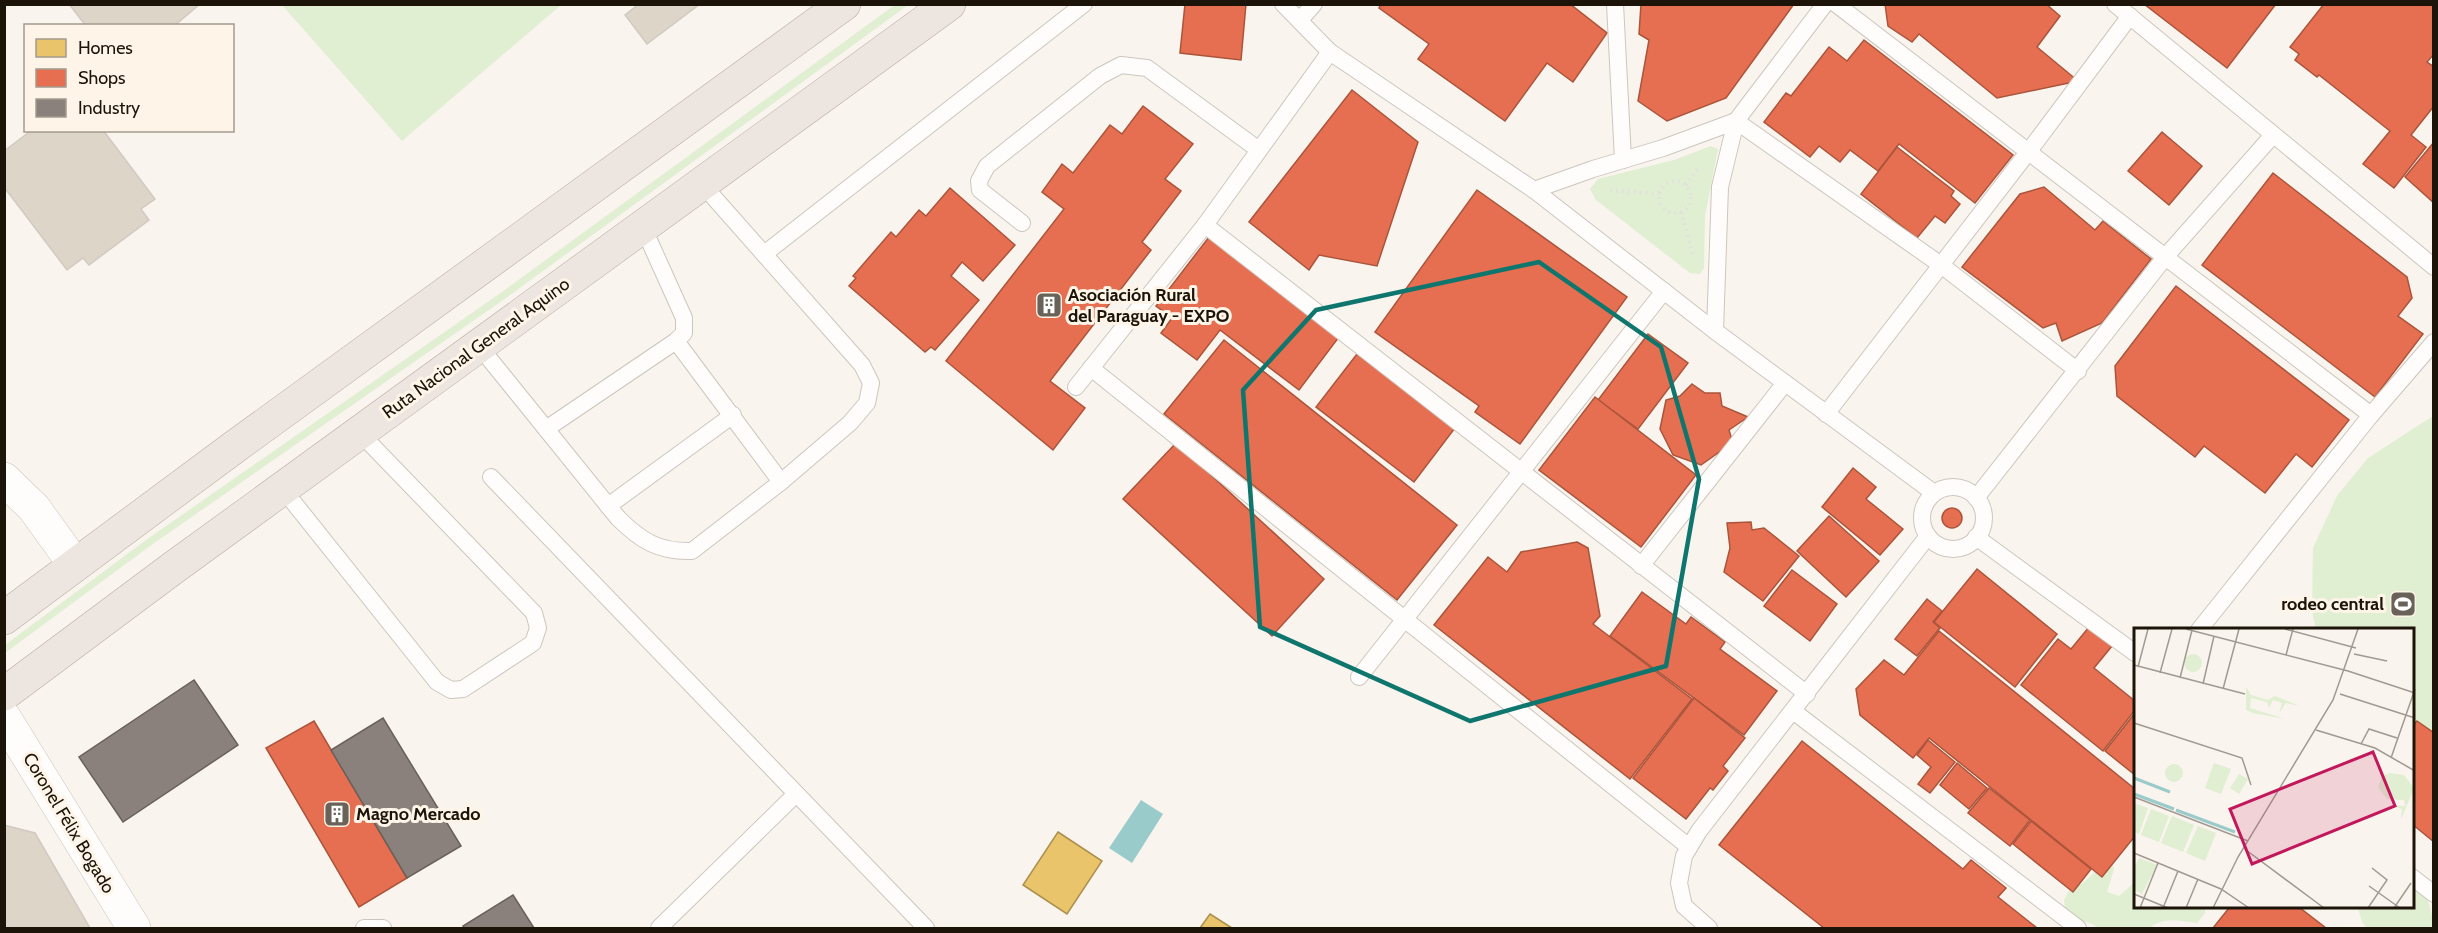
<svg xmlns="http://www.w3.org/2000/svg" width="2438" height="933" font-family="Cabin,sans-serif">
<rect width="100%" height="100%" fill="#f9f4ed"/>
<g fill="#e0eed2">
<path d="M896 4 908 5 506 298 150 546 5 653V645L146 540 502 292Z"/>
<path d="M282 5H561L402 141Z"/>
<path d="M1711 146 1718 149 1717 154 1705 216 1704 268 1700 274 1690 273 1596 200 1590 189 1598 179 1674 160Z"/>
<path d="M2433 416V842L2413 824 2412 630H2316L2312 611 2313 548 2337 496 2368 458Z"/>
<path d="M2111 857 2114 869 2107 892 2119 896 2135 882V908H2205V913L2197 923C2182 921 2163 916 2150 928H2098L2092 924 2066 915 2064 900 2070 889 2082 884Z"/>
<path d="M2413 878C2426 894 2433 907 2433 928H2367L2362 922 2358 908H2412Z"/>
</g>
<path fill="#9acbcb" d="M1141 800 1163 814 1132 863 1109 848Z"/>
<g fill="#e9c46a" stroke="#ac8f4d" stroke-width="1.5">
<path d="M1058 832 1102 861 1067 914 1023 885Z"/>
<path d="M1210 914 1232 928H1200Z"/>
</g>
<g fill="#e76f51" stroke="#aa543b" stroke-width="1.5">
<path d="M1185 4H1246L1241 60 1180 53Z"/>
<path d="M1381 4H1570L1607 33 1573 82 1547 63 1505 121 1418 59 1429 44 1379 8Z"/>
<path d="M1641 4H1794L1726 98 1667 121 1638 101 1649 40 1639 34Z"/>
<path d="M1885 4H2046L2060 16 2037 47 2078 81 1997 98 1919 34 1912 42 1888 26Z"/>
<path d="M2144 4H2276L2227 68Z"/>
<path d="M2324 4H2434V54L2427 62 2434 67V106L2411 135 2426 147 2394 188 2363 164 2390 131 2319 75 2317 77 2295 60 2299 54 2290 47Z"/>
<path d="M1864 40 2013 155 1975 203 1899 144 1878 171 1850 150 1840 162 1819 146 1810 157 1764 122 1786 93 1791 96 1829 47 1847 61Z"/>
<path d="M1352 90 1418 142 1377 266 1319 255 1309 270 1249 222Z"/>
<path d="M1143 106 1193 144 1165 179 1181 191 1142 242 1151 250 1050 381 1085 408 1053 450 946 361 1064 209 1042 192 1062 164 1073 173 1110 125 1122 134Z"/>
<path d="M2162 132 2202 166 2169 205 2128 171Z"/>
<path d="M2434 142V203L2405 177Z"/>
<path d="M1897 147 1954 191 1951 196 1960 204 1945 223 1935 216 1917 238 1861 194Z"/>
<path d="M2273 173 2407 277 2412 298 2398 316 2423 334 2375 397 2202 265Z"/>
<path d="M2044 187 2095 230 2103 221 2151 259 2102 323 2062 341 2056 323 2043 328 1962 267 2020 194Z"/>
<path d="M950 188 1015 245 983 281 962 262 951 276 979 300 935 350 931 347 925 352 849 286 856 278 853 276 891 232 896 237 919 210 926 216Z"/>
<path d="M1477 190 1627 297 1520 444 1475 412 1479 406 1375 332Z"/>
<path d="M1209 237 1339 337 1299 390 1220 330 1197 360 1161 333 1172 318 1156 306Z"/>
<path d="M2176 286 2349 420 2312 467 2296 454 2265 493 2204 446 2195 457 2117 396 2115 366Z"/>
<path d="M1648 334 1688 363 1638 429 1598 400Z"/>
<path d="M1224 340 1457 525 1397 600 1164 414Z"/>
<path d="M1357 354 1455 428 1414 482 1316 407Z"/>
<path d="M1692 384 1705 393H1720L1722 406 1748 417 1729 430 1732 440 1725 448 1701 465 1673 455 1660 429 1666 400 1680 396Z"/>
<path d="M1595 397 1696 475 1641 547 1539 470Z"/>
<path d="M1176 443 1324 579 1272 636 1123 499Z"/>
<path d="M1853 468 1876 487 1866 499 1903 529 1880 555 1822 507Z"/>
<circle cx="1952" cy="518" r="10"/>
<path d="M1829 516 1879 561 1846 597 1797 551Z"/>
<path d="M1751 522 1752 530 1764 528 1799 556 1763 601 1724 572 1730 548 1727 523Z"/>
<path d="M1577 542 1588 548 1600 616 1593 624 1692 699 1630 779 1434 625 1488 557 1507 572 1521 552Z"/>
<path d="M1977 569 2057 634 2015 687 1934 622Z"/>
<path d="M1792 570 1837 604 1810 641 1764 606Z"/>
<path d="M1642 592 1686 624 1691 617 1725 642 1720 649 1777 691 1744 735 1610 636Z"/>
<path d="M1927 599 1942 611 1933 622 1940 628 1917 656 1895 639Z"/>
<path d="M2089 627 2112 646 2094 668 2135 701V710L2103 751 2021 685 2058 639 2071 649Z"/>
<path d="M1939 631 2135 789V836L2102 877 1929 738 1913 758 1860 715 1856 689 1884 660 1904 675Z"/>
<path d="M1694 698 1745 738 1723 766 1728 771 1713 790 1710 788 1686 819 1633 778Z"/>
<path d="M2135 713V775L2105 751Z"/>
<path d="M314 721 407 878 359 907 266 748Z"/>
<path d="M2417 721 2434 733V842L2412 824V726Z"/>
<path d="M1928 740 1955 762 1930 793 1918 784 1931 767 1917 755Z"/>
<path d="M1802 741 1963 869 1971 860 2006 888 1998 897 2037 928H1824L1719 845Z"/>
<path d="M1957 763 1987 788 1969 809 1940 785Z"/>
<path d="M1989 788 2030 820 2010 846 1968 813Z"/>
<path d="M2031 821 2091 869 2073 892 2013 844Z"/>
<path d="M2229 908H2300L2326 928H2213Z"/>
</g>
<g fill="#8a817c" stroke="#69605a" stroke-width="1.5">
<path d="M194 680 238 745 123 822 79 757Z"/>
<path d="M383 718 461 846 407 878 331 750Z"/>
<path d="M513 895 534 928H464L463 926Z"/>
</g>
<g fill="#ded5c9" stroke="#d0cac2" stroke-width="1.5">
<path d="M69 4H200L174 26H86Z"/>
<path d="M639 4H700L647 44 625 15Z"/>
<path d="M32 130H103L155 199 141 209 149 220 89 265 83 258 67 270 4 187V151Z"/>
<path d="M4 825 35 833 90 928H4Z"/>
</g>
<g fill="none" stroke-linecap="round" stroke-linejoin="round">
<defs>
<g id="service">
<path d="M1283 4 1330 52 1534 190 1715 331 1934 493"/>
<path d="M1615 4 1623 160"/>
<path d="M1836 4 2371 415"/>
<path d="M2115 4 2434 267"/>
<path d="M1300 20 1314 4"/>
<path d="M1736 121 1941 265 2078 371"/>
<path d="M1534 190 1593 169 1663 148 1736 121"/>
<path d="M1022 223 980 190 979 181 987 166 1100 76 1121 65 1147 68 1259 150"/>
<path d="M1205 225 1807 694"/>
<path d="M764 254 1084 4"/>
<path d="M1715 331 1720 187 1736 121 1825 4"/>
<path d="M676 341 781 482"/>
<path d="M479 346 618 518C641 541 659 552 692 551L781 482 850 423 867 403 871 383 862 365 702 184"/>
<path d="M1091 368 1689 847"/>
<path d="M1076 387 1205 225 1330 52"/>
<path d="M1826 414 2029 151 2130 16"/>
<path d="M546 429 676 341 684 333V318L643 227"/>
<path d="M491 477 926 928"/>
<circle cx="1953" cy="518" r="31"/>
<path d="M282 488 437 682 451 690 463 689 533 643 538 628 534 613 359 432"/>
<path d="M1976 498 2166 256 2273 135"/>
<path d="M608 506 733 415"/>
<path d="M1976 537 2135 653"/>
<path d="M1641 566 1785 383"/>
<path d="M2199 630 2371 415 2434 342"/>
<path d="M1359 677 1664 291"/>
<path d="M1793 711 2078 928"/>
<path d="M2412 877 2434 894"/>
<path d="M364 928H383"/>
<path d="M659 928 796 794"/>
<path d="M1709 928 1684 906 1679 883 1684 856 1699 831 1928 536"/>
</g>
<path id="minor" d="M4 717 134 928"/>
<path id="tertiary" d="M4 479 34 508 75 565"/>
<g id="trunk">
<path d="M4 618 233 448 844 4"/>
<path d="M4 694 173 568 949 4"/>
</g>
</defs>
<use href="#service" stroke="#ccc6bd" stroke-width="18"/>
<use href="#minor" stroke="#ccc6bd" stroke-width="34"/>
<use href="#tertiary" stroke="#ccc6bd" stroke-width="34"/>
<use href="#trunk" stroke="#b9aca2" stroke-width="34"/>
<g stroke="#e1e0de" stroke-width="4" stroke-dasharray="1.5 4.5" stroke-linecap="butt">
<circle cx="1675" cy="197" r="16"/>
<path d="M1686 185 1700 166"/>
<path d="M1610 190 1660 194"/>
<path d="M1681 212 1693 255"/>
</g>
<use href="#service" stroke="#fefdfc" stroke-width="16"/>
<use href="#minor" stroke="#fefdfc" stroke-width="33"/>
<use href="#tertiary" stroke="#fefdfc" stroke-width="33"/>
<use href="#trunk" stroke="#ede5df" stroke-width="33"/>
</g>
<path fill="none" stroke="#0f766e" stroke-width="4.5" stroke-linejoin="round" d="M1539 262 1661 347 1699 479 1666 666 1470 721 1260 627 1243 390 1316 310Z"/>
<defs>
<symbol id="building-square" viewBox="-11 -11 22 22"><rect x="-9" y="-9" width="18" height="18" rx="4" fill="#696259" stroke="#fef5e8"/><path d="M-4-6H4V6H1V3H-1V6H-4ZM-2.5-4.3h1.7v1.8h-1.7ZM.8-4.3h1.7v1.8H.8ZM-2.5-1h1.7V.8h-1.7ZM.8-1h1.7V.8H.8Z" fill="#fff"/></symbol>
<symbol id="stadium-square" viewBox="-11 -11 22 22"><rect x="-9" y="-9" width="18" height="18" rx="4" fill="#696259" stroke="#fef5e8"/><path d="M0-5a6.5 5 0 1 0 0 10a6.5 5 0 1 0 0-10ZM-3.5-1.8h7v3.6h-7Z" fill="#fff"/></symbol>
</defs>
<g fill-rule="evenodd">
<use href="#building-square" x="1034" y="290" width="30" height="30"/>
<use href="#stadium-square" x="2388" y="589" width="30" height="30"/>
<use href="#building-square" x="322" y="799" width="30" height="30"/>
</g>
<g text-anchor="middle" stroke-width="6" stroke-linejoin="round" paint-order="stroke">
<g font-size="18" font-weight="bold" fill="#1c1409" stroke="#fef5e8" text-anchor="start">
<text x="1068" y="301">Asociación Rural<tspan x="1068" dy="21">del Paraguay - EXPO</tspan></text>
<text x="2384" y="610" text-anchor="end">rodeo central</text>
<text x="356" y="820">Magno Mercado</text>
</g>
<g font-size="18" fill="#1c1409" stroke="#fef5e8">
<text transform="translate(476 348) rotate(-36)" y="6">Ruta Nacional General Aquino</text>
<text transform="translate(69 823) rotate(59)" y="6">Coronel Félix Bogado</text>
</g>
</g>
<g transform="translate(2134 628)">
<rect width="280" height="280" fill="#f9f4ed"/>
<path d="M50 35a9 9 0 1 1 18 0a9 9 0 1 1-18 0ZM112 59 117 67 134 72 141 68 166 78 152 75 145 85 148 75 139 72 135 80 133 74 117 70 116 80 151 91 119 85 112 82ZM80 135 97 141 87 166 71 160ZM31 145a9 9 0 1 1 18 0a9 9 0 1 1-18 0ZM256 145 270 147 280 160 267 192 268 181 256 177 271 178 270 172 253 171 244 159 248 148ZM105 146 114 151 105 166 96 160ZM0 175 14 180 5 206 0 204ZM17 181 35 188 25 214 7 207ZM38 188 60 197 49 224 27 215ZM64 198 82 205 71 233 52 225ZM5 230 23 237 8 266 11 268 0 262V240Z" fill="#e0eed2"/>
<path fill="none" stroke="#9acbcb" stroke-width="3" d="M0 150 36 164M0 166 40 181M42 182 101 204"/>
<path fill="none" stroke="#a19a92" stroke-width="1.5" d="M52 1 214 43 281 65M151 1 222 20M220 26 253 33M152 27 159 1M0 37 111 66M4 39 14 1M26 45 38 1M46 50 58 2M69 56 80 8M89 61 105 1M206 66 281 90M0 95 108 130 117 157M182 102 241 120 281 143M227 116 235 101 263 110M257 130 281 61M0 169 114 213M112 222 190 280M0 225 87 261 115 280M235 258 266 280M0 266 34 280M6 280 24 235M29 280 44 243M52 280 64 251M79 280 104 229 199 72 224 1M234 280 253 252 238 240M260 280 277 255"/>
<path fill="#c2185b" fill-opacity="0.15" stroke="#c2185b" stroke-width="3" d="M239 124 261 178 118 236 96 181Z"/>
<rect width="280" height="280" fill="none" stroke="#1c1409" stroke-width="3"/>
</g>
<rect width="2438" height="933" fill="none" stroke="#1c1409" stroke-width="12"/>
<rect x="24" y="24" width="210" height="108" fill="#fef5e8" stroke="#a49b8f" stroke-width="1.5"/>
<rect x="36" y="39" width="30" height="18" fill="#e9c46a" stroke="#a49b8f" stroke-width="1.5"/>
<text x="78" y="54" font-size="18" fill="#1c1409">Homes</text>
<rect x="36" y="69" width="30" height="18" fill="#e76f51" stroke="#a49b8f" stroke-width="1.5"/>
<text x="78" y="84" font-size="18" fill="#1c1409">Shops</text>
<rect x="36" y="99" width="30" height="18" fill="#8a817c" stroke="#a49b8f" stroke-width="1.5"/>
<text x="78" y="114" font-size="18" fill="#1c1409">Industry</text>
</svg>
